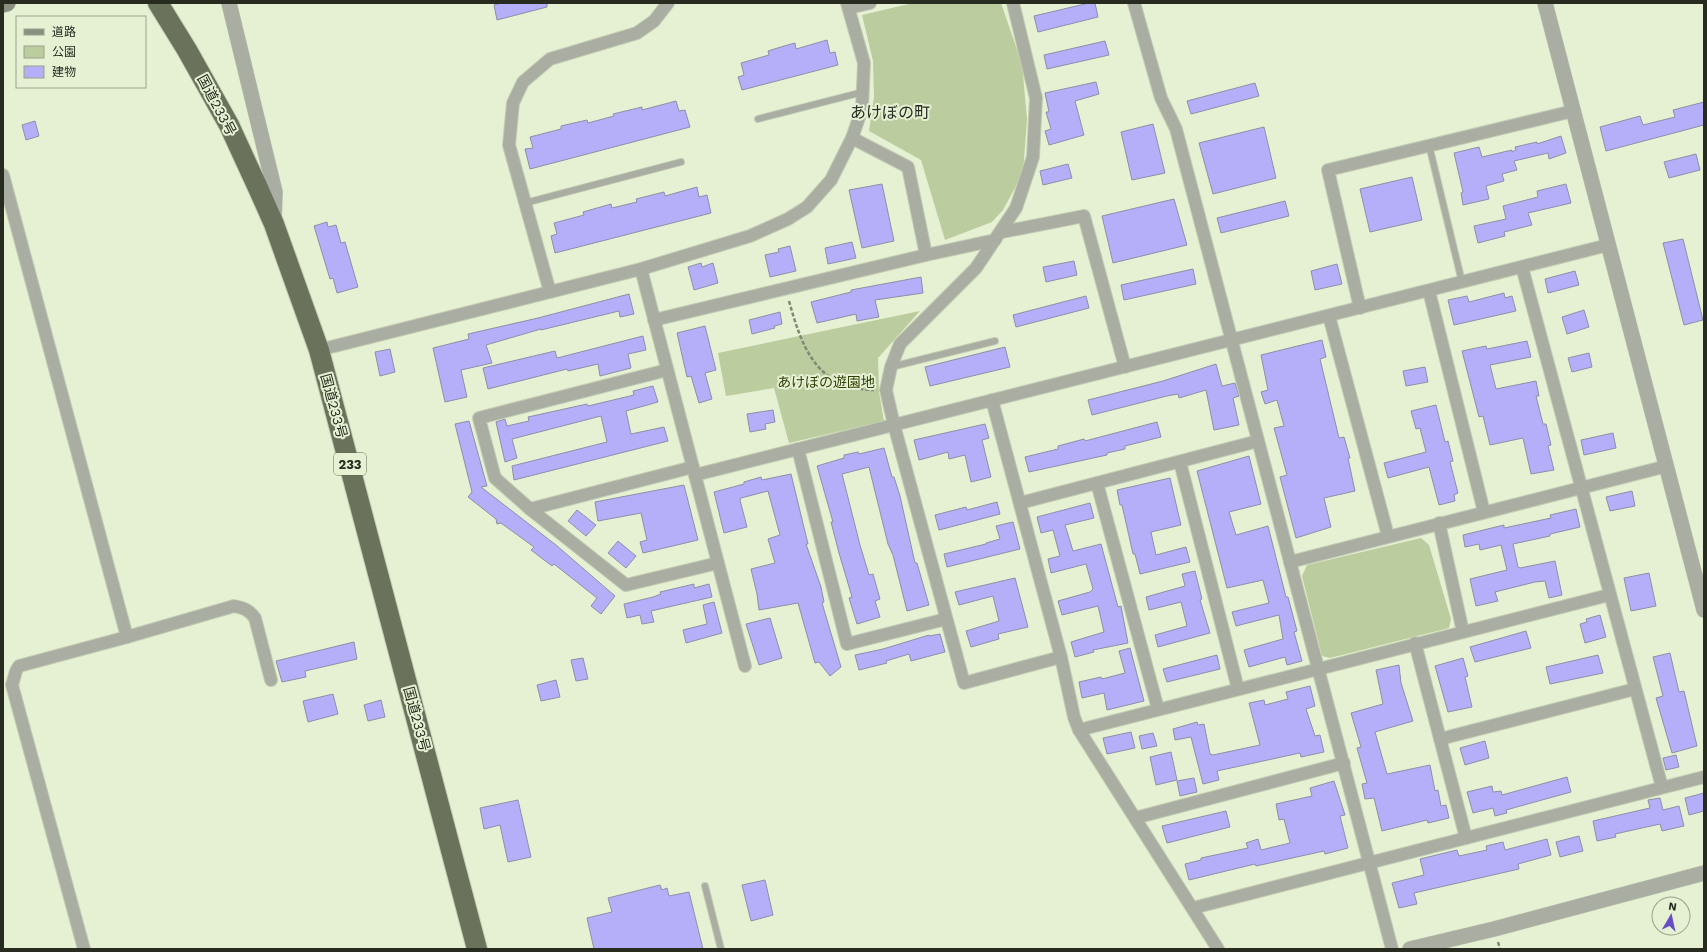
<svg xmlns="http://www.w3.org/2000/svg" width="1707" height="952" font-family="'Work Sans','Noto Sans JP',sans-serif">
<rect width="100%" height="100%" fill="#e6f1d4"/>
<g fill="#bbcc9e">
<path d="M913 3H1001L1022 64 1027 119 1023 173 1003 210 992 222 945 240 921 160 869 131 874 96 873 61 862 15Z"/>
<path d="M920 311 878 358 879 392 884 421 789 443 774 388 726 396 718 353Z"/>
<path d="M1421 538 1429 545 1451 619 1449 628 1330 658 1322 656 1302 576 1307 565Z"/>
</g>
<g fill="#b5aef9" stroke="#8f8ea8">
<path d="M501 3H547V7L497 20 494 5Z"/>
<path d="M1089 3H1095L1098 17 1038 32 1034 16Z"/>
<path d="M827 40 830 53 835 52 838 65 742 90 738 77 744 75 741 63 769 55 768 51 784 46 795 43 796 49Z"/>
<path d="M1105 41 1109 55 1047 69 1044 55Z"/>
<path d="M1096 82 1099 94 1075 101 1084 135 1049 145 1045 131 1051 129 1046 112H1049L1045 93Z"/>
<path d="M1255 83 1259 96 1191 114 1187 101Z"/>
<path d="M676 101 679 111 685 110 690 127 530 169 525 149 533 148 530 137 561 129V126L587 120 588 123 614 116 613 114 642 107V110Z"/>
<path d="M1704 102V125L1606 151 1600 127 1640 116 1643 125 1675 117 1673 110Z"/>
<path d="M35 121 39 136 26 140 22 125Z"/>
<path d="M1153 124 1165 173 1132 180 1121 132Z"/>
<path d="M1264 127 1276 178 1213 194 1199 143Z"/>
<path d="M1561 136 1566 153 1549 159 1548 153 1514 161 1517 170 1502 174 1504 181 1486 186 1489 199 1463 205 1461 193 1463 192 1454 153 1479 147 1482 157 1512 150V152L1516 150 1515 147 1537 142V144Z"/>
<path d="M1696 154 1700 170 1669 178 1664 162Z"/>
<path d="M1068 164 1072 178 1043 185 1040 171Z"/>
<path d="M1412 177 1422 220 1370 232 1360 189Z"/>
<path d="M882 184 894 241 862 248 849 190Z"/>
<path d="M1566 184 1571 203 1528 213 1532 225 1504 232 1505 236 1478 243 1474 226 1506 219 1503 206 1538 197 1537 191Z"/>
<path d="M697 187 699 197 707 195 711 213 555 253 551 236 557 234 554 223 584 215 583 212 611 204 612 208 637 202 636 199 664 192 665 196Z"/>
<path d="M1174 199 1187 245 1113 263 1102 216Z"/>
<path d="M1285 201 1289 216 1221 233 1217 218Z"/>
<path d="M327 222 328 227 336 225 341 243 345 242 358 287 337 293 333 278 330 279 314 226Z"/>
<path d="M1683 239 1703 320 1684 325 1663 243Z"/>
<path d="M852 242 856 258 828 264 825 248Z"/>
<path d="M790 246 796 271 770 277 765 255 779 252 778 249Z"/>
<path d="M1074 261 1077 275 1046 282 1043 267Z"/>
<path d="M701 263 702 267 713 263 718 283 694 290 688 267Z"/>
<path d="M1337 264 1342 284 1315 290 1311 271Z"/>
<path d="M1193 269 1196 284 1124 300 1121 285Z"/>
<path d="M1575 271 1579 285 1548 293 1545 279Z"/>
<path d="M921 277 923 293 875 300 879 317 857 321 856 314 817 323 811 302 851 292V290Z"/>
<path d="M1504 293 1505 298 1512 296 1516 311 1454 325 1448 300 1467 296 1469 302Z"/>
<path d="M629 294 634 314 620 317 619 311 541 330V329L486 345 492 363 461 370 467 397 445 402 433 348 469 339 468 334 538 318Z"/>
<path d="M1086 296 1089 308 1016 327 1013 315Z"/>
<path d="M1584 310 1589 327 1567 334 1562 317Z"/>
<path d="M780 312 782 324 774 326 775 328 752 334 749 320Z"/>
<path d="M705 326 716 370 705 373 712 399 699 403 691 376 687 377 677 333Z"/>
<path d="M643 336 646 350 628 354 631 368 600 376 598 364 568 371 567 369 488 389 483 368 555 351 557 358Z"/>
<path d="M1322 340 1326 357 1320 359 1339 438 1344 437 1350 458H1348L1355 491 1324 498 1331 527 1296 538 1280 477 1287 475 1274 428 1284 426 1277 400 1265 404 1261 392 1268 390 1261 355Z"/>
<path d="M1527 341 1531 357 1490 365 1496 389 1536 381 1539 396H1536L1543 424H1546L1551 445 1548 446 1554 470 1531 474 1523 438 1490 445 1483 416 1479 417 1462 351 1486 346 1487 349Z"/>
<path d="M1005 347 1010 367 930 386 925 367Z"/>
<path d="M390 349 395 372 380 376 375 352Z"/>
<path d="M1589 353 1592 367 1572 372 1568 358Z"/>
<path d="M1216 364 1222 386 1235 383 1239 396 1233 398 1239 425 1214 430 1206 390 1179 398 1178 394 1167 396 1092 415 1088 400 1163 381Z"/>
<path d="M1425 367 1428 382 1406 386 1403 371Z"/>
<path d="M653 386 658 402 626 411 631 434 664 427 668 441 514 480 512 466 607 442 601 416 512 439 517 458 505 462 496 422 505 419 507 426 529 421 528 417 587 404 588 406 634 395 633 391Z"/>
<path d="M1436 405 1445 442 1448 441 1453 461 1450 462 1458 493 1454 495 1455 501 1439 505 1429 467 1388 478 1384 463 1426 452 1420 428 1416 429 1411 411Z"/>
<path d="M773 410 775 422 765 424 766 429 750 432 747 414Z"/>
<path d="M469 421 487 486 481 487 556 545 615 596 601 614 591 606 597 598 554 564 552 566 531 550 534 547 501 523 497 524 496 519 468 497 472 492 455 424Z"/>
<path d="M1157 422 1161 437 1125 446V449L1107 453V455L1029 472 1025 457 1058 449V446L1084 439 1085 441Z"/>
<path d="M985 424 989 438 982 440 991 477 971 482 965 455 949 459 948 452 919 460 914 440Z"/>
<path d="M1613 433 1616 448 1584 455 1581 440Z"/>
<path d="M884 448 892 477H894L900 496 915 563H917L929 605 907 611 893 555 888 544 869 467 842 474 860 545 869 575 873 574 880 599 875 601 880 617 857 624 849 598 852 597 839 553 831 522H833L817 466 844 458V455L858 452 859 454Z"/>
<path d="M1249 456 1261 504 1229 512 1236 535 1268 526 1286 597H1288L1297 631 1294 632 1302 661 1287 665 1285 657 1249 667 1244 650 1283 639 1279 615 1236 626 1232 612 1269 603 1263 580 1227 588 1197 471Z"/>
<path d="M791 474 808 544H806L821 587 824 602 822 603 841 667 830 676 819 662 815 663 798 603 759 610 757 594 751 569 775 563 768 539 780 535 768 491 741 498 740 500 747 527 724 533 714 492 744 484V482L761 477 762 480Z"/>
<path d="M1170 478 1181 525 1151 532 1156 555 1186 547 1190 562 1140 574 1135 554H1133L1122 505H1120L1117 490Z"/>
<path d="M684 485 698 540 643 553 640 542 647 540 641 513 598 521 595 502Z"/>
<path d="M1632 491 1635 506 1610 511 1606 497Z"/>
<path d="M997 502 1000 514 939 530 935 515 966 507 967 510Z"/>
<path d="M1090 503 1094 518 1065 525 1073 551 1101 544 1118 607 1121 606 1128 643 1093 650 1094 652 1075 657 1071 642 1104 632 1098 606 1062 615 1058 601 1090 592 1093 589 1086 564 1051 573 1048 559 1060 556 1053 530 1041 533 1037 517Z"/>
<path d="M1576 509 1580 527 1550 534V536L1513 544 1518 567 1520 568 1555 561 1562 595 1549 598 1545 581 1535 582 1495 592 1498 601 1476 606 1470 579 1507 570 1501 545 1480 550 1479 544 1465 547 1463 535 1504 525V528L1551 518 1550 515Z"/>
<path d="M577 510 596 525 586 536 568 521Z"/>
<path d="M1013 522 1020 549 947 567 944 554 986 544V543L1000 539 996 526Z"/>
<path d="M618 541 636 556 626 568 608 553Z"/>
<path d="M1195 571 1202 599 1200 600 1210 633 1158 647 1155 635 1187 626 1181 602 1149 610 1146 597 1185 586 1182 574Z"/>
<path d="M1649 573 1656 606 1631 611 1624 578Z"/>
<path d="M1015 578 1028 627 998 634 999 639 971 647 966 631 999 621 993 596 959 605 955 592Z"/>
<path d="M694 584V588L709 584 712 597 651 611 654 622 642 624 640 615 627 618 624 604 653 597 661 594 660 592Z"/>
<path d="M714 602 722 633 686 643 683 630 707 624 703 605Z"/>
<path d="M1600 615 1606 637 1585 643 1580 624 1587 622 1586 619Z"/>
<path d="M770 618 782 658 759 665 746 624Z"/>
<path d="M1526 631 1531 648 1475 662 1470 647Z"/>
<path d="M940 634 945 652 911 661 909 654 886 661 887 663 859 670 855 655 883 649 929 635V636Z"/>
<path d="M354 642 357 659 305 671 306 677 282 682 276 661Z"/>
<path d="M1130 648 1144 701 1107 710 1104 693 1082 698 1079 682 1101 677 1102 679 1125 673 1119 651Z"/>
<path d="M1670 653 1679 692 1684 691 1697 746 1672 753 1656 698 1663 696 1653 657Z"/>
<path d="M1217 655 1220 669 1167 682 1163 669Z"/>
<path d="M1598 655 1603 673 1550 684 1546 667Z"/>
<path d="M583 658 588 679 576 681 571 660Z"/>
<path d="M1463 658 1468 676 1465 677 1472 707 1448 712 1435 666Z"/>
<path d="M1399 665 1401 683 1413 721 1375 732 1387 774 1430 765 1435 791 1438 790 1441 806 1446 805 1449 818 1428 823 1427 820 1382 831 1374 798 1365 799 1362 784 1367 783 1357 748 1361 747 1351 713 1383 704 1376 670Z"/>
<path d="M556 680 560 697 541 701 537 685Z"/>
<path d="M1310 686 1315 706 1306 709 1315 736 1320 735 1324 752 1301 757 1300 753 1217 771 1219 780 1203 784 1191 737 1175 740 1173 729 1197 722 1198 725 1204 724 1210 754 1213 755 1260 745 1249 703 1264 700 1265 705 1288 699 1286 692Z"/>
<path d="M333 694 338 714 308 722 303 701Z"/>
<path d="M381 700 385 717 368 721 364 705Z"/>
<path d="M1131 732 1135 748 1107 754 1103 738Z"/>
<path d="M1153 733 1157 746 1142 749 1139 736Z"/>
<path d="M1485 741 1489 758 1465 765 1460 748Z"/>
<path d="M1171 752 1177 780 1156 785 1150 757Z"/>
<path d="M1676 755 1679 767 1666 770 1663 758Z"/>
<path d="M1567 777 1571 792 1506 810 1507 813 1495 816 1493 808 1473 813 1467 792 1492 786 1493 792 1501 791 1502 795Z"/>
<path d="M1194 778 1197 792 1180 796 1177 781Z"/>
<path d="M1334 781 1345 815 1340 816 1348 848 1325 854 1324 851 1256 866 1255 864 1189 880 1185 864 1201 860V858L1248 848 1246 843 1258 839 1261 850 1290 843 1284 819 1279 820 1276 804 1312 796 1310 788Z"/>
<path d="M1704 793V811L1689 815 1685 798Z"/>
<path d="M1660 798 1663 810 1679 806 1684 826 1662 831 1660 824 1615 834 1616 837 1597 841 1593 821 1650 808 1648 800Z"/>
<path d="M518 800 531 857 508 862 500 825 484 829 480 808Z"/>
<path d="M1226 811 1230 827 1167 843 1162 826Z"/>
<path d="M1579 836 1583 851 1560 857 1556 842Z"/>
<path d="M1547 839 1551 855 1518 864 1519 869 1414 893 1417 904 1399 908 1392 883 1424 875 1420 859 1457 850 1459 856 1487 850 1486 846 1503 842 1505 850Z"/>
<path d="M765 880 773 915 751 921 742 885Z"/>
<path d="M660 885 662 890 667 888 669 896 689 892 703 949H594L587 918 612 912 608 898Z"/>
</g>
<g fill="none" stroke-linecap="round" stroke-linejoin="round">
<defs>
<g id="service">
<path d="M758 119 863 92"/>
<path d="M1429 145 1462 282"/>
<path d="M525 203 681 162"/>
<path d="M891 367 995 341"/>
<path d="M705 886 721 949"/>
</g>
<g id="minor">
<path d="M1013 3 1036 98 1033 157 1016 208 976 268 900 344 891 367 886 390 894 425 964 683 1061 657"/>
<path d="M1134 3 1161 98 1176 129 1392 949"/>
<path d="M849 8 870 3"/>
<path d="M852 138 908 167 926 255"/>
<path d="M3 175 127 637 19 666 16 671 12 685 84 949"/>
<path d="M1002 232 1084 216 1125 367"/>
<path d="M1522 267 1662 787"/>
<path d="M641 269 745 666"/>
<path d="M1429 291 1484 512"/>
<path d="M550 292 509 145 513 103 523 82 550 59 637 33 654 21 668 3"/>
<path d="M1360 308 1328 170 1573 111"/>
<path d="M1329 316 1388 536"/>
<path d="M654 320 926 255 995 240"/>
<path d="M319 350 641 269 750 236 788 219 807 207 831 180 852 138 862 109 864 63 847 3"/>
<path d="M667 370 479 418 495 478 530 509 626 585 718 563"/>
<path d="M992 400 1061 657 1074 717 1079 730 1218 949"/>
<path d="M798 449 847 644 946 619"/>
<path d="M1180 462 1238 689"/>
<path d="M695 475 1608 245"/>
<path d="M1097 483 1158 709"/>
<path d="M1020 503 1258 441"/>
<path d="M530 509 693 467"/>
<path d="M1439 523 1463 632"/>
<path d="M1290 562 1667 466"/>
<path d="M127 637 234 606C244 608 249 610 255 618L271 680"/>
<path d="M1415 643 1466 838"/>
<path d="M1079 730 1609 595"/>
<path d="M1440 739 1635 689"/>
<path d="M1135 818 1344 763"/>
<path d="M1193 908 1704 777"/>
</g>
<g id="tertiary">
<path d="M229 3 275 192 274 222"/>
<path d="M1545 3 1704 610"/>
<path d="M1410 949 1494 929 1704 873"/>
</g>
<path id="secondary" d="M3 4 7 3"/>
<path id="trunk" d="M158 3 187 50 229 125 258 188 274 224 319 350 477 949"/>
</defs>
<use href="#service" stroke="#c4cdb4" stroke-width="8"/>
<use href="#minor" stroke="#c4cdb4" stroke-width="14"/>
<use href="#tertiary" stroke="#c4cdb4" stroke-width="16"/>
<use href="#secondary" stroke="#c4cdb4" stroke-width="18"/>
<use href="#trunk" stroke="#c4cdb4" stroke-width="22"/>
<g stroke="#818875" stroke-width="2.5" stroke-dasharray="4 2" stroke-linecap="butt">
<path d="M789 301C802 348 817 389 874 390"/>
<path d="M1498 942 1500 949"/>
</g>
<use href="#service" stroke="#aaaea2" stroke-width="6"/>
<use href="#minor" stroke="#aaaea2" stroke-width="12"/>
<use href="#tertiary" stroke="#aaaea2" stroke-width="15"/>
<use href="#secondary" stroke="#8a907f" stroke-width="17"/>
<use href="#trunk" stroke="#6a725b" stroke-width="20"/>
</g>
<g text-anchor="middle" stroke-width="4" stroke-linejoin="round" paint-order="stroke">
<rect fill="#e6f1d4" stroke="#606656" stroke-width="1" x="334" y="453" width="32" height="22" rx="3"/>
<g font-size="13" font-weight="bold" fill="#272b20">
<text x="350" y="469">233</text>
</g>
<g font-size="14" fill="#272b20" stroke="#e6f1d4">
<text transform="translate(217 105) rotate(62)" y="5">国道233号</text>
<text transform="translate(334 406) rotate(75)" y="5">国道233号</text>
<text transform="translate(417 719) rotate(75)" y="5">国道233号</text>
</g>
<g font-size="14" fill="#314005" stroke="#e6f1d4">
<text x="826" y="387">あけぼの遊園地</text>
</g>
<g font-size="16" fill="#272b20" stroke="#e6f1d4">
<text x="890" y="118">あけぼの町</text>
</g>
</g>
<rect width="1707" height="952" fill="none" stroke="#272b20" stroke-width="8"/>
<rect x="16" y="16" width="130" height="72" fill="#e6f1d4" stroke="#9aa28c"/>
<rect x="24" y="29" width="20" height="6" fill="#8a907f" stroke="#9aa28c"/>
<text x="52" y="36" font-size="12" fill="#272b20">道路</text>
<rect x="24" y="46" width="20" height="12" fill="#bbcc9e" stroke="#9aa28c"/>
<text x="52" y="56" font-size="12" fill="#272b20">公園</text>
<rect x="24" y="66" width="20" height="12" fill="#b5aef9" stroke="#9aa28c"/>
<text x="52" y="76" font-size="12" fill="#272b20">建物</text>
<g transform="translate(1671 916) rotate(9)"><circle r="19" fill="#e6f1d4" stroke="#9aa28c"/>
<path d="M0-3L7 15L0 10L-7 15Z" fill="#674ec7"/>
<text y="-6" font-size="11" font-weight="bold" text-anchor="middle" fill="#272b20">N</text>
</g>
</svg>
